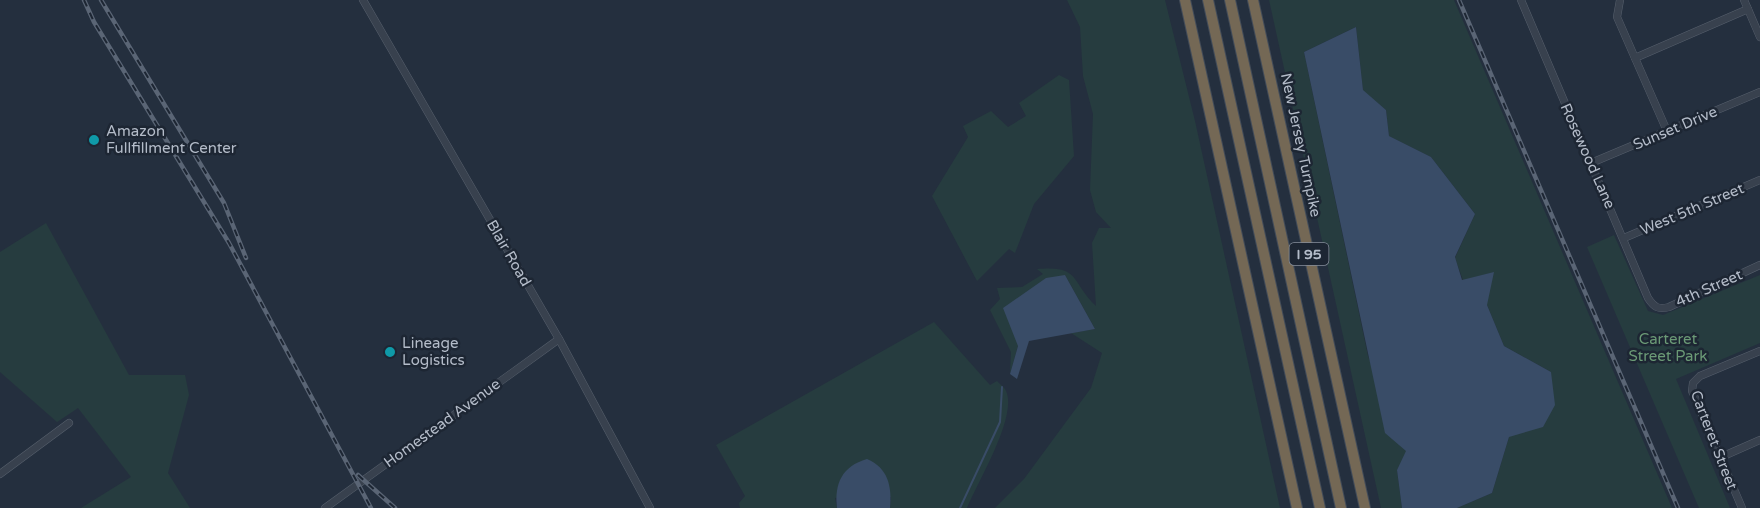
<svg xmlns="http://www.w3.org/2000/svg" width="1760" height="508" font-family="'Varela Round',sans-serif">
<rect width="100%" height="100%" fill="#242f3e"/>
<g fill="#263c3f">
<path d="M1067 0H1165L1195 121 1280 508H995L1024 479 1091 388 1102 353 1071 333 1095 329 1065 275 1018 346 1010 374 1011 352 990 310 1000 299 997 288 1022 287 1043 274 1037 269C1081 265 1070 281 1096 306L1092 243 1099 228H1111L1096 212 1090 190 1093 114 1083 76 1080 27Z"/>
<path d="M1269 0H1454L1672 508H1457L1492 493 1509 437 1551 372 1504 346 1487 305 1463 280 1455 258 1475 214 1431 157 1389 136 1386 110 1363 91 1356 27 1304 52 1368 356 1407 451 1397 470 1402 508H1381Z"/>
<path d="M1059 75 1069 80 1074 156 1034 204 1015 253 1009 249 977 281 932 196 968 137 963 126 991 111 1008 127 1026 116 1019 103Z"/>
<path d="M46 223 129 375H185L189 395 168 473 190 508H81L131 477 78 408 57 422 0 372V252Z"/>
<path d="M1614 235 1648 311 1663 315 1760 275V343L1676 379 1730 508H1699L1587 247Z"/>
<path d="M934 322 990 385 997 381C1000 384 1005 388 1006 391 1018 416 977 483 967 508H890L891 497 835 498 837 508H740L739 503 745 496 716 445Z"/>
</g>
<g fill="#394c67">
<path d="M1356 27 1363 90 1386 110 1389 136 1431 157 1475 214 1455 257 1462 280 1494 272 1487 305 1504 346 1551 372 1555 405 1543 427 1509 437 1492 493 1457 508H1402L1397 470 1406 451 1385 433 1304 52Z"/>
<path d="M1065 275 1095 329 1029 341 1017 379 1010 374 1018 346 1003 308 1046 278Z"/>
<path d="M867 459C888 468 892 486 890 508H837C834 484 842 466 867 459Z"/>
</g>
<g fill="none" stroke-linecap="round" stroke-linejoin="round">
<path stroke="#394c67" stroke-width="2" d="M960 508 1000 422 1002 387"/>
<defs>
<g id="minor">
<path d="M363 0 559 339 650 508"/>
<path d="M1521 0 1648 298C1654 307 1658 310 1669 307L1760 265"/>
<path d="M1620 0 1617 17 1667 131"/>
<path d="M1744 0 1760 37"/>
<path d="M1635 58 1748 9"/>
<path d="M1591 163 1760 92"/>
<path d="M1624 238 1760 180"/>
<path d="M1719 458 1760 440"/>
<path d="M0 474 69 423"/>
<path d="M325 508 559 339"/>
<path d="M1742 508 1692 391 1693 383 1700 376 1760 351"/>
</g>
<g id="highway">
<path d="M1185 0 1297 508"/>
<path d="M1208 0 1320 508"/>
<path d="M1230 0 1341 508"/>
<path d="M1253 0 1365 508"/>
</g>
</defs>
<use href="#minor" stroke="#565f6c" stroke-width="8"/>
<use href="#highway" stroke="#434c59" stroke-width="12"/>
<use href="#minor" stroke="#38414e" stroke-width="7"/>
<use href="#highway" stroke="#746855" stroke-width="10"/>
<defs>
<g id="rail">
<path d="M84 0 94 22 229 243 371 508"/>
<path d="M101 0 224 203 246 258"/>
<path d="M1459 0 1678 508"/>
<path d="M358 475 395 508"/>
</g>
</defs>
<use href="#rail" stroke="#5a6575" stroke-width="4.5"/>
<use href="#rail" stroke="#1d2633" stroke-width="2" stroke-dasharray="7" stroke-linecap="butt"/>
</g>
<g fill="#0f9aa8" stroke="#1d2633" stroke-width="2">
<circle cx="94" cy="140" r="6"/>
<circle cx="390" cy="352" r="6"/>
</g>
<g text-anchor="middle" stroke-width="5" stroke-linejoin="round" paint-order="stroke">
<rect fill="#1d2633" stroke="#878f9c" stroke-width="1.5" x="1289.5" y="243" width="39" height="22" rx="4.5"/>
<g font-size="14" font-weight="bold" fill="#b4bcc9">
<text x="1309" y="259">I 95</text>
</g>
<g font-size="15" fill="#b4bcc9" stroke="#1d2633">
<text transform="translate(1675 128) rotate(-23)" y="5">Sunset Drive</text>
<text transform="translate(1301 145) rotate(78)" y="5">New Jersey Turnpike</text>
<text transform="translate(1588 156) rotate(66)" y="5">Rosewood Lane</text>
<text transform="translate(1692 209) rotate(-23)" y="5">West 5th Street</text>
<text transform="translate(509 253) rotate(60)" y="5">Blair Road</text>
<text transform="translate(1709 288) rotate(-24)" y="5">4th Street</text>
<text transform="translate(442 423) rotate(-36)" y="5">Homestead Avenue</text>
<text transform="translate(1714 440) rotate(69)" y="5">Carteret Street</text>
</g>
<g font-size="15" fill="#b4bcc9" stroke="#1d2633" text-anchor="start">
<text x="106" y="136">Amazon<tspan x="106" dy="17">Fullfillment Center</tspan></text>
<text x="402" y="348">Lineage<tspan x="402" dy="17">Logistics</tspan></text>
</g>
<g font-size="15" fill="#6b9a76" stroke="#1d2633">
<text x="1668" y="344">Carteret<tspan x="1668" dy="17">Street Park</tspan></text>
</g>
</g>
</svg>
